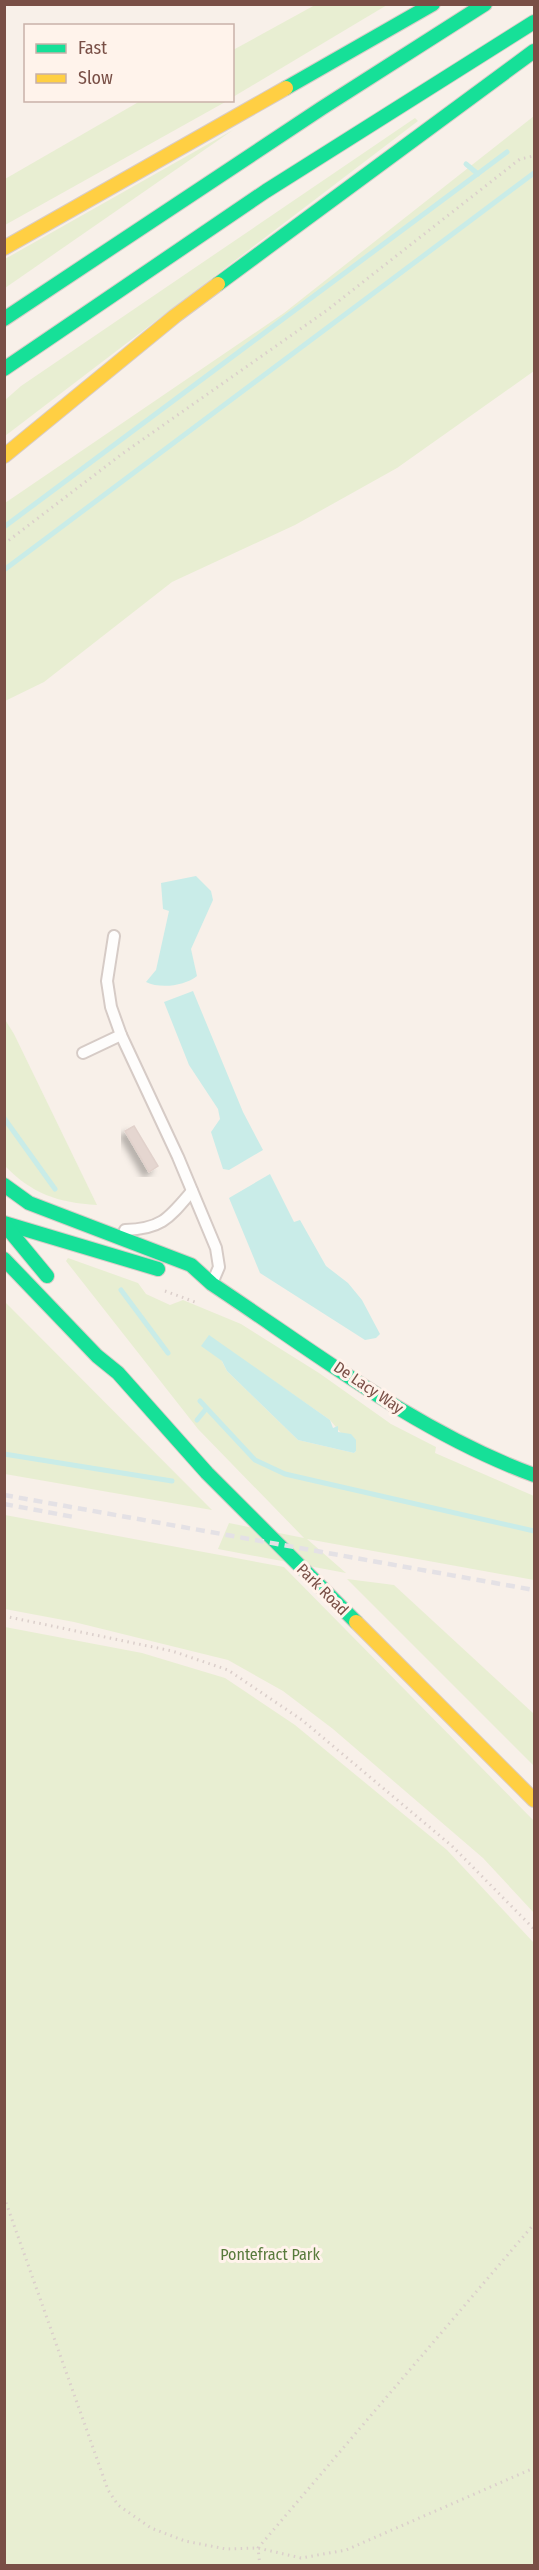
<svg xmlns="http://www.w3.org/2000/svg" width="539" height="2570" font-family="'Fira Sans Condensed',sans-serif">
<defs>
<filter id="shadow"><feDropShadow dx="-5.5" dy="5.5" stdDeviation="3" flood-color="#0004"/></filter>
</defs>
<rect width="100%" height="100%" fill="#f8f0e9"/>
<g fill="#e8eed2" fill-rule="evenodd">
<path d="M315 5H387L233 97V50Z"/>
<path d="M142 100 227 101 5 225V179Z"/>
<path d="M534 116V371L397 468 295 525 172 582 44 682 5 701V503L284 313Z"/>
<path d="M415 118 418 121 5 436 4 401 21 386Z"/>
<path d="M233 130 5 288V259Z"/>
<path d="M4 1018 14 1034 97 1205C58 1203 31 1193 5 1166Z"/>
<path d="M68 1258 138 1283 146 1294 170 1305 183 1300 241 1324 319 1373 391 1424 436 1447 435 1453 534 1496V1580L307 1539 346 1573 218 1549 229 1523 304 1538 198 1429 66 1261ZM209 1336 330 1420 356 1451 354 1453 298 1440 227 1371Z"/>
<path d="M5 1302 212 1510 5 1474Z"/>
<path d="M5 1515 284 1567 534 1821V1913L483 1858 333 1729 283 1691 228 1660 74 1622 5 1609Z"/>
<path d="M347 1579 394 1585 534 1714V1766Z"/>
<path d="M5 1627 142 1653 225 1678 295 1725 447 1850 534 1943V2565H5Z"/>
</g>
<g fill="#c9ece8">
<path d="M196 876 211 891 213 900 191 949 197 976C185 986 160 989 146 982L156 970 169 911 163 909 161 883Z"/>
<path d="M193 991 243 1112 263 1150 229 1170 223 1169 211 1132 220 1119 218 1109 189 1065 164 1002Z"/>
<path d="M270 1174 294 1222 300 1220 326 1266 348 1283 362 1300 380 1334 376 1338 365 1340 260 1273 229 1198Z"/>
<path d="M209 1335 330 1420 333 1428 338 1426V1432L351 1434 356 1440V1451L354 1453 298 1440 227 1371 222 1361 201 1346Z"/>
</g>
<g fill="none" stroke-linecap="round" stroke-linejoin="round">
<g stroke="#c9ece8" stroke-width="5">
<path d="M466 164 478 174"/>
<path d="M4 527 507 152"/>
<path d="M4 570 534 173"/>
<path d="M4 1118 55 1189"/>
<path d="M121 1290 168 1353"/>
<path d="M200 1401 255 1460 285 1474 534 1531"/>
<path d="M197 1420 206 1409"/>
<path d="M4 1454 172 1481"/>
</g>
</g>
<path fill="#e5d6d0" stroke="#e1d1cb" stroke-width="1.5" filter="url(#shadow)" d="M134 1126 158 1166 149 1172 125 1131Z"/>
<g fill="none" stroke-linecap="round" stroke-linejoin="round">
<defs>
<g id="lane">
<path d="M114 936 107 981 111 1007 121 1035 178 1157 216 1248 219 1267 213 1281"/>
<path d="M83 1053 121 1035"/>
<path d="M125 1230C162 1229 169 1218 192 1191"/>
</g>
<g id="fast">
<path d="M286 88 433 4"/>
<path d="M218 284 534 51"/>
<path d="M4 319 322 108 485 4"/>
<path d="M4 369 266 191 534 22"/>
<path d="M4 1185 29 1203 191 1265 212 1284C316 1353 417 1432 534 1475"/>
<path d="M4 1223 158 1269"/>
<path d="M4 1224 47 1276"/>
<path d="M4 1259 97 1356 118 1373 207 1473 356 1622"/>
</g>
<g id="slow">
<path d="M4 248 286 88"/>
<path d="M4 456 175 316 218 284"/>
<path d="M356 1622 534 1800"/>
</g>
</defs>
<use href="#lane" stroke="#d6cbc6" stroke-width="14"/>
<use href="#fast" stroke="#d9ccc7" stroke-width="16"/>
<use href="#slow" stroke="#d9ccc7" stroke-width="16"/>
<g stroke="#dbcfcb" stroke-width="3" stroke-dasharray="1.5 4.5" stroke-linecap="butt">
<path d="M4 544 122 454 326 311 520 159 534 156"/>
<path d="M165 1291 195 1302"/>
<path d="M4 1616 172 1651 228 1670 302 1720 452 1846 534 1929"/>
<path d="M4 2197 108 2490 118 2505 151 2528 185 2541 226 2549 258 2548 301 2558 346 2550 534 2468"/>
<path d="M260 2566 258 2548 534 2224"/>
</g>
<use href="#lane" stroke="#fefdfc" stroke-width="10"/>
<use href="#fast" stroke="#16e098" stroke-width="14"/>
<use href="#slow" stroke="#ffcf43" stroke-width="14"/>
<g stroke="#e4e1e5" stroke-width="4.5" stroke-dasharray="9 6" stroke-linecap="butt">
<path d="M4 1495 534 1590"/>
<path d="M4 1504 74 1517"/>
</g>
</g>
<g text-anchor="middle" stroke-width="6" stroke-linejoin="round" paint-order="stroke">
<g font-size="16" fill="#794f46" stroke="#fff3eb">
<text transform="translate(369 1387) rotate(34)" y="6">De Lacy Way</text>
<text transform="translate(323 1589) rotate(45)" y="6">Park Road</text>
</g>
<g font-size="16" fill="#587a3b" stroke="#fff3eb">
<text x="270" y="2260">Pontefract Park</text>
</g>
</g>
<rect width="539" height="2570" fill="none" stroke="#794f46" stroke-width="12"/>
<rect x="24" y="24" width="210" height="78" fill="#fff3eb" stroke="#c9b1a9" stroke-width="1.5"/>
<rect x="36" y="44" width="30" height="9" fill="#16e098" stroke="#c9b1a9" stroke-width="1.5"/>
<text x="78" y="54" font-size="18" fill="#794f46">Fast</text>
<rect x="36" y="74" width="30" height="9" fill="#ffcf43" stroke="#c9b1a9" stroke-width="1.5"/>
<text x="78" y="84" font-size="18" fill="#794f46">Slow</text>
</svg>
